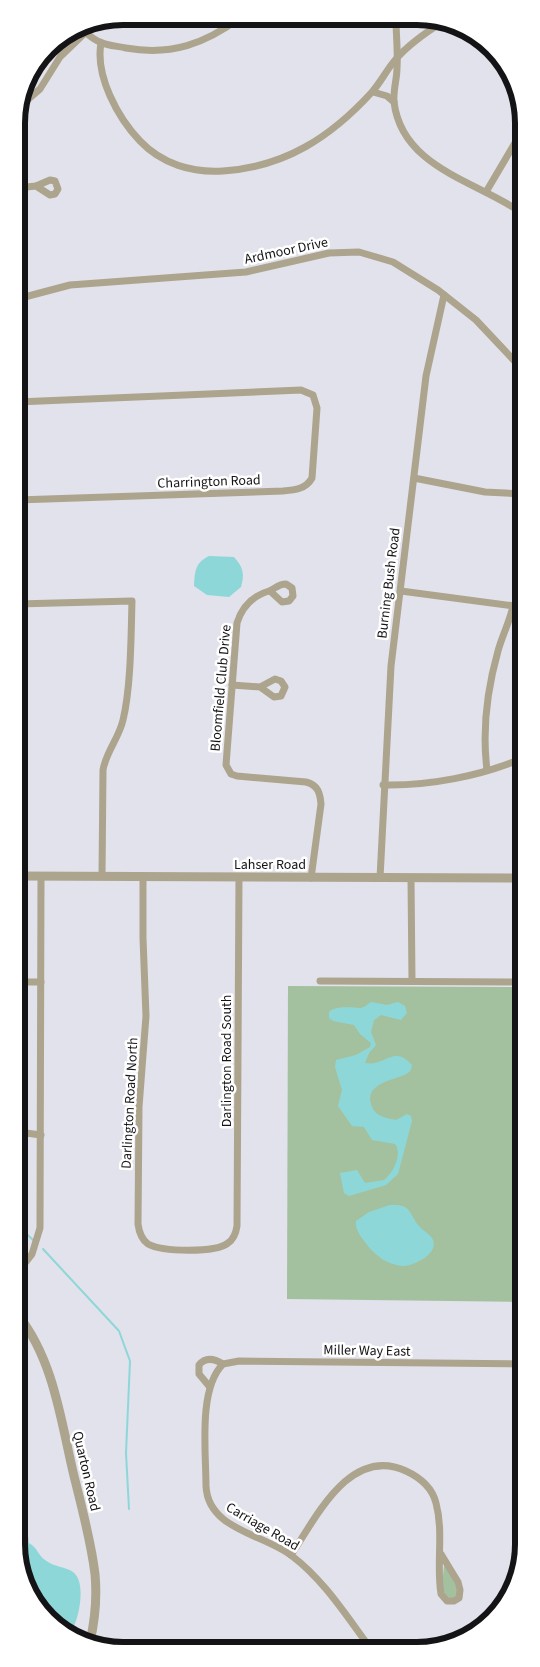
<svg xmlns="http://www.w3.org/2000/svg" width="540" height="1667" font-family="'Source Sans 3',sans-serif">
<rect width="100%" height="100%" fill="#e1e2eb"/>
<g fill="#a4c19f">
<path d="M288 986 523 987V1302L287 1299Z"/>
<path d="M444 1564 454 1580 458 1594 453 1599 446 1597 442 1587Z"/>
</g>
<g fill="#8ed7d8">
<path d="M209 556 234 557C243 567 245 574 241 587L229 597 207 595 194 586C195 571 195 563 209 556Z"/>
<path d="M371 1002 387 1005 398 1002 405 1006 407 1013 401 1020 381 1015 374 1020 371 1032 376 1045 369 1053 365 1063C386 1067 393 1044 412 1065 411 1068 412 1069 409 1072 400 1080 364 1081 371 1104 374 1116 385 1118 396 1120L407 1114 411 1116 412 1121 398 1174 386 1185 349 1196 344 1193 340 1173 357 1170 365 1183 384 1180C393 1173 403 1154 395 1144L372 1140 364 1127 352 1126 338 1106 342 1090 335 1067 336 1060 356 1055 370 1047 371 1043 360 1034 354 1025 333 1021 329 1018V1012C337 1005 350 1008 360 1008 364 1008 368 1004 371 1002Z"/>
<path d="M390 1205C411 1204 408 1211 418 1225 422 1230 428 1233 432 1238 441 1253 414 1266 403 1266 387 1265 373 1254 365 1242 360 1236 355 1229 356 1221L369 1212Z"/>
<path d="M28 1535 29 1543C37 1547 38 1555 45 1560 54 1567 66 1567 73 1572 87 1582 79 1620 71 1632L47 1619 18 1565V1546L24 1545V1536Z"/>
</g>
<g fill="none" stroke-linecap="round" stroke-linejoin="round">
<g stroke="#8ed7d8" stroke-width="2">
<path d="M18 1226 33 1240"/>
<path d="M43 1249 119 1331 130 1361 126 1453 129 1509"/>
</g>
<g stroke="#ada48e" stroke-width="7">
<path d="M396 18C396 34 398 52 397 68 397 79 393 90 394 102 402 168 477 181 522 213"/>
<path d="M78 27C86 32 92 39 100 42 108 46 118 46 126 48 171 56 205 44 241 17"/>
<path d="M101 43C95 76 118 118 140 141 162 164 192 173 223 171 285 167 331 137 372 92 381 82 387 69 396 59 409 44 428 31 444 21"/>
<path d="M373 92 387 96 394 102"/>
<path d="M19 107 40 89 60 57 86 32"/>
<path d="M17 188 36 186 50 180 55 181 58 189 55 194 50 195 36 186"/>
<path d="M486 192 522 131"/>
<path d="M17 299 70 285 246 272 329 253 359 252 393 262 438 290 476 320 522 369"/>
<path d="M17 402 301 390 313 395 317 408 312 478C306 489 295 490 283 491L17 500"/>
<path d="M414 478 485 492 522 494"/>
<path d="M270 591 282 602 289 601 293 596 292 588 286 584C278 584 275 589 269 591 252 596 242 607 237 623L226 765 231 774 237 776 306 782C318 785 320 793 321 804L311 878"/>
<path d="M401 591 522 607"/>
<path d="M17 604 132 601C131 636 131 687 123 720 119 738 106 752 103 770L102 876"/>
<path d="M232 685 260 687 274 697 281 696 285 687 281 681 275 679 260 687"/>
<path d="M487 770C482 730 487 690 498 651 502 636 510 621 513 606"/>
<path d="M383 785C429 786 481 776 523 758"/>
<path d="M143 877V938L146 1016 139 1107 138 1224C139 1232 141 1239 148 1244 162 1252 216 1253 228 1243 234 1239 236 1233 237 1226L239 877"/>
<path d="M380 878 391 666 426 376 444 295"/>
<path d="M411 878 412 981"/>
<path d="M320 981 523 982"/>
<path d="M18 982H41"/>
<path d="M18 1132 41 1135"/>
<path d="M18 1272 32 1254 40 1228 41 876"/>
<path d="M209 1386 199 1374V1365C206 1356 215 1359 223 1364"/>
<path d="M291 1555C316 1518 350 1445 406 1471 419 1477 432 1487 436 1503 444 1533 436 1564 441 1594L447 1601H454L459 1598 460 1590 458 1582 441 1554"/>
<path d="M371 1649C347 1617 324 1580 292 1556 264 1534 208 1530 206 1486 206 1452 198 1389 223 1364L239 1361 523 1364"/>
</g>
<g stroke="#ada48e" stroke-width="9">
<path d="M17 876 523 878"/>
<path d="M18 1315C54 1360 61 1422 74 1476 82 1508 91 1541 95 1574 97 1596 95 1620 90 1642"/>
</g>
</g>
<g text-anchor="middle" stroke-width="5" stroke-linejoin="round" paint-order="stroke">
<g font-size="14" fill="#141417" stroke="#fff">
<text transform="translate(286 250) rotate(-12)" y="5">Ardmoor Drive</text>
<text transform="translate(209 481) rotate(-2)" y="5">Charrington Road</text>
<text transform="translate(388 583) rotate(-83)" y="5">Burning Bush Road</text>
<text transform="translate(220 688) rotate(-85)" y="5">Bloomfield Club Drive</text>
<text x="270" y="869">Lahser Road</text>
<text transform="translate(226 1061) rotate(-90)" y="5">Darlington Road South</text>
<text transform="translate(129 1103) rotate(-87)" y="5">Darlington Road North</text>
<text transform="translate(367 1350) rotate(1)" y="5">Miller Way East</text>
<text transform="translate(87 1471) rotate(77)" y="5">Quarton Road</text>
<text transform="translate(263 1526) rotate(30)" y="5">Carriage Road</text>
</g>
</g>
<path d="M0 0H540V1667H0ZM123 25H417A98 98 0 0 1 515 123V1544A98 98 0 0 1 417 1642H123A98 98 0 0 1 25 1544V123A98 98 0 0 1 123 25Z" fill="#fff" fill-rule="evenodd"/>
<path fill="none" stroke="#141417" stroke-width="6" d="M123 25H417A98 98 0 0 1 515 123V1544A98 98 0 0 1 417 1642H123A98 98 0 0 1 25 1544V123A98 98 0 0 1 123 25Z"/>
</svg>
